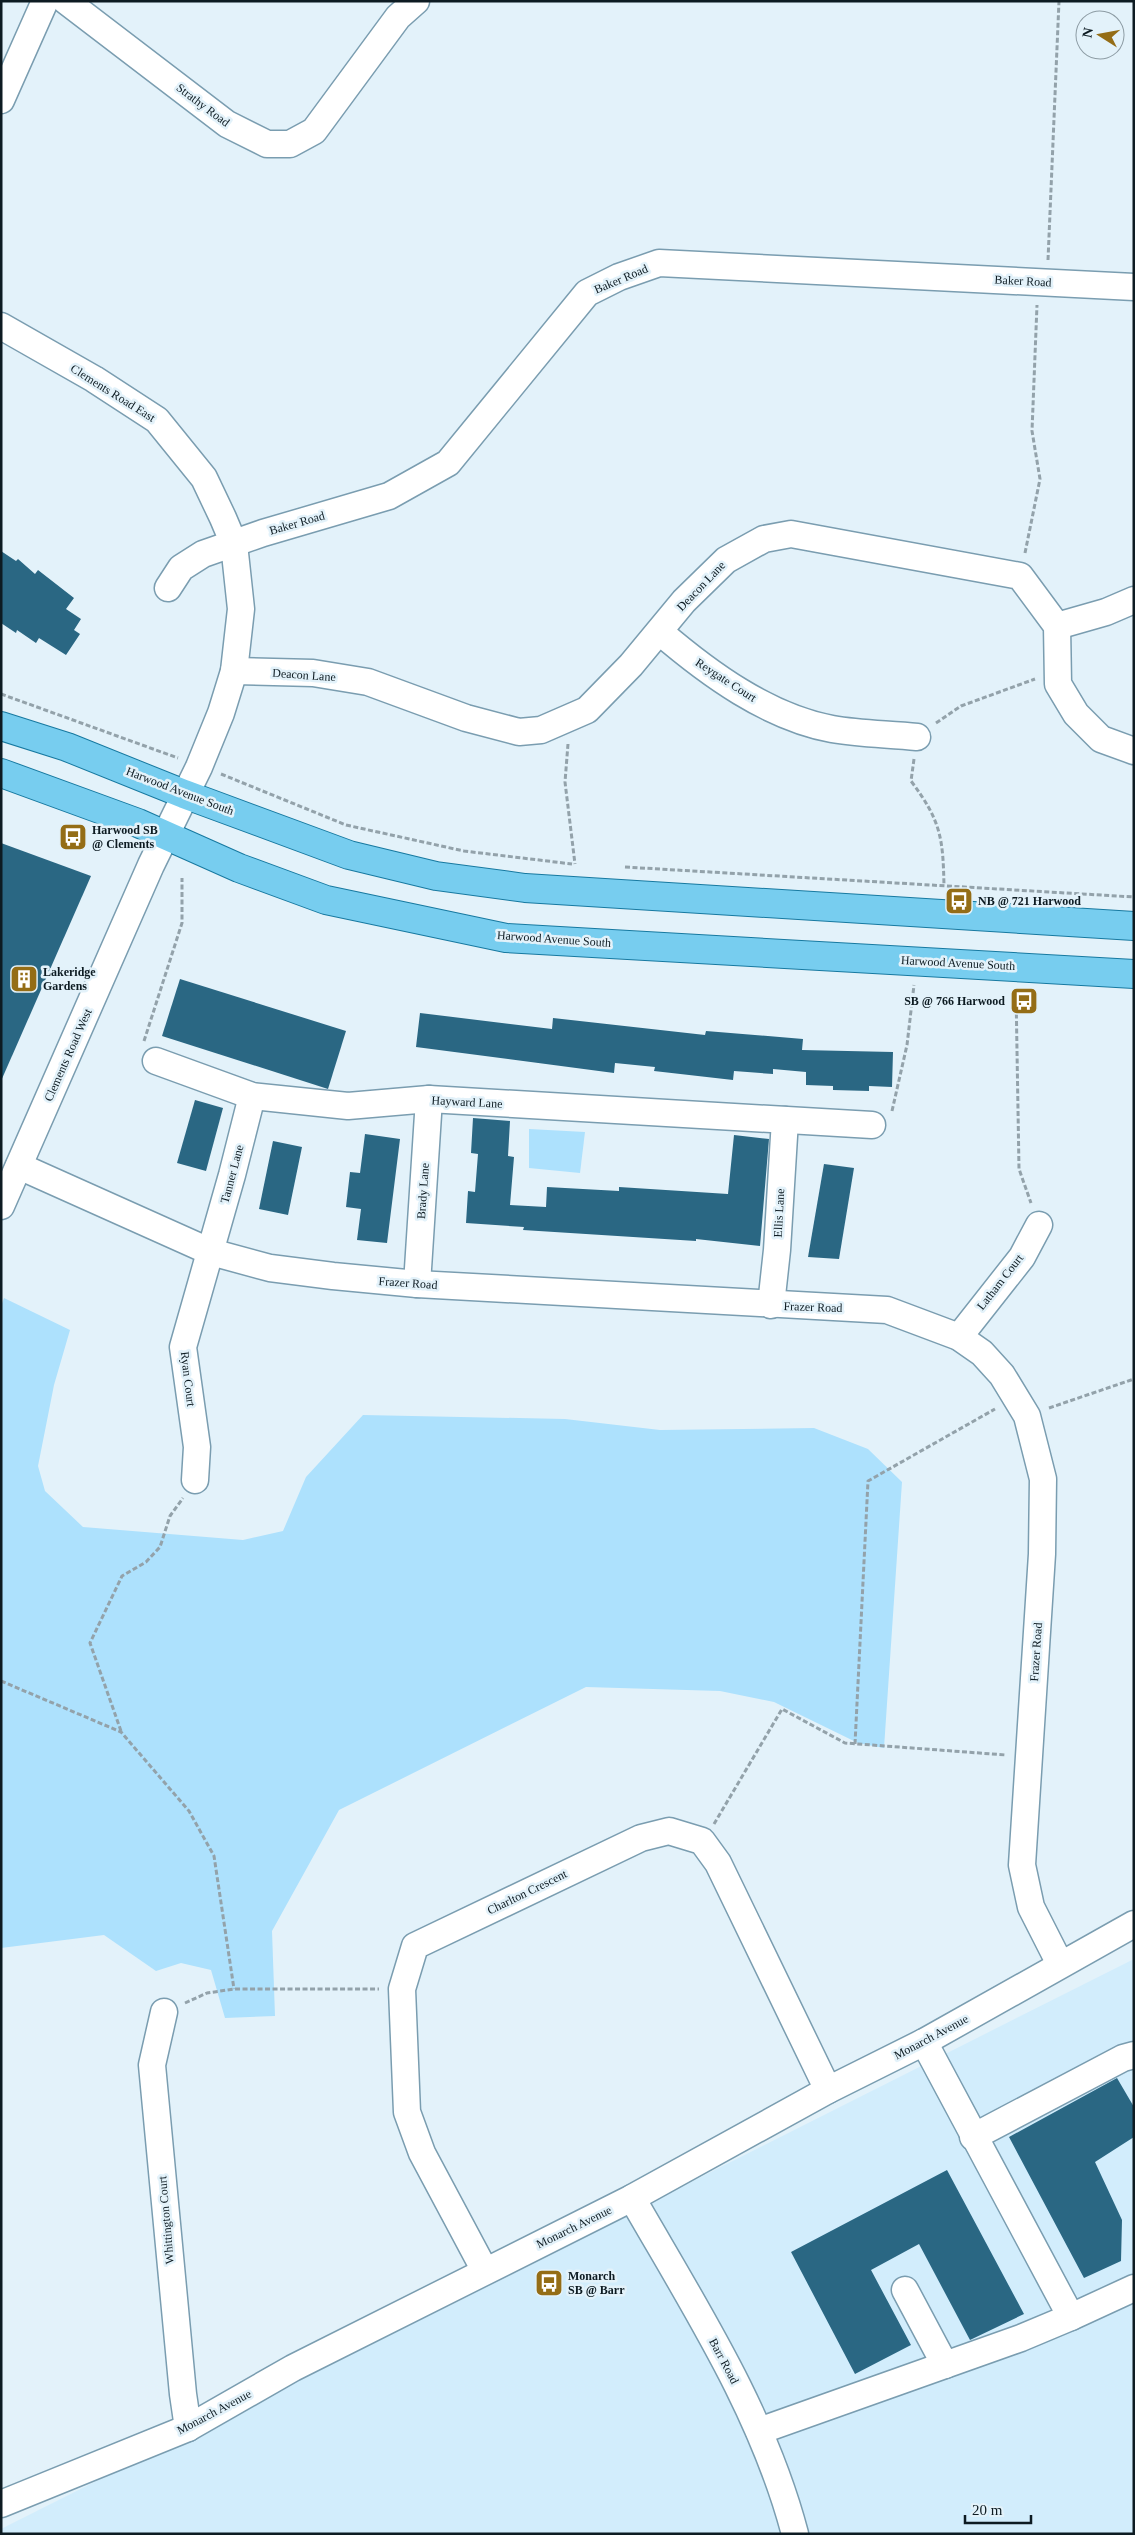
<svg xmlns="http://www.w3.org/2000/svg" width="1135" height="2535" font-family="Georgia,serif">
<rect width="100%" height="100%" fill="#e3f2fa"/>
<path fill="#d2edfc" d="M1134 1959V2534H1V2529Z"/>
<g fill="#ade1fd">
<path d="M529 1129 585 1132 580 1173 529 1168Z"/>
<path d="M4 1298 70 1330 54 1385 38 1466 45 1491 83 1527 243 1540 283 1531 306 1477 363 1415 565 1419 660 1430 814 1428 868 1449 902 1482 884 1748 858 1743 774 1702 720 1691 586 1687 339 1810 272 1931 275 2016 225 2018 211 1970 181 1963 156 1971 104 1935 1 1948V1306Z"/>
</g>
<g fill="#2a6783">
<path d="M1 551 16 561 18 559 35 574 38 570 74 598 66 609 81 619 74 630 80 634 66 655 39 638 36 643 17 630 16 633 1 623Z"/>
<path d="M1 843 91 876 1 1081Z"/>
<path d="M180 979 346 1031 328 1089 162 1036Z"/>
<path d="M420 1013 552 1029 553 1018 705 1035 706 1031 803 1039 802 1050 893 1052 892 1087 869 1086V1091L833 1090V1086L806 1085V1072L773 1069V1074L734 1071 733 1080 654 1071 655 1067 615 1063 614 1073 416 1047Z"/>
<path d="M195 1100 223 1108 206 1171 177 1163Z"/>
<path d="M473 1118 510 1121 508 1156 514 1157 510 1205 546 1207 547 1187 619 1191V1187L728 1194 734 1135 769 1139 760 1246 696 1239V1241L523 1230 524 1227 466 1223 468 1191 475 1192 478 1154 471 1153Z"/>
<path d="M365 1134 400 1139 387 1243 357 1240 361 1209 346 1207 350 1172 360 1173Z"/>
<path d="M273 1141 302 1147 288 1215 259 1209Z"/>
<path d="M824 1164 854 1168 839 1259 808 1257Z"/>
<path d="M1117 2078 1134 2107V2137L1095 2162 1122 2220 1121 2261 1084 2278 1009 2137Z"/>
<path d="M947 2170 1024 2314 970 2340 919 2244 871 2270 911 2345 855 2374 791 2252Z"/>
</g>
<g fill="none" stroke-linecap="round" stroke-linejoin="round">
<defs>
<g id="minor">
<path d="M66 1 227 124 267 144H290L314 131 398 17 416 1"/>
<path d="M1 100 45 1"/>
<path d="M1 326 94 379 157 420 204 478 223 518 234 544 241 609 234 671 221 713 199 767 151 865 1 1206"/>
<path d="M168 588 181 568 203 554 263 533 389 496 448 463 587 293 619 277 659 263 1134 287"/>
<path d="M1057 626 1106 612 1134 600"/>
<path d="M660 632C709 674 768 717 832 729 860 734 889 734 917 737"/>
<path d="M234 671 313 673 368 682 466 718 519 732 541 730 587 710 631 665 684 601 726 560 764 539 791 534 1020 576 1057 626 1058 684 1076 714 1101 739 1134 751"/>
<path d="M156 1061 252 1096 348 1106 429 1099 872 1125"/>
<path d="M19 1166 211 1252 270 1268 333 1276 417 1284 887 1310 959 1337 982 1353 1002 1375 1027 1416 1043 1479 1042 1554 1022 1865 1031 1907 1060 1964"/>
<path d="M417 1284 429 1099"/>
<path d="M771 1305 777 1250 785 1120"/>
<path d="M959 1337 1022 1257 1039 1225"/>
<path d="M195 1480 197 1447 183 1347 232 1175 252 1096"/>
<path d="M164 2012 152 2065 183 2394 188 2428"/>
<path d="M973 2137 1123 2058 1134 2055"/>
<path d="M632 2198C694 2306 763 2412 795 2534"/>
<path d="M485 2271 422 2153 407 2112 402 1989 415 1946 641 1838 669 1831 702 1841 718 1863 828 2090"/>
<path d="M905 2290 945 2365"/>
<path d="M1071 2317 1134 2288"/>
<path d="M759 2431 1021 2338 1071 2317 924 2042"/>
<path d="M1 2504 188 2428 293 2368 632 2198 828 2090 924 2042 1134 1924"/>
</g>
<g id="major">
<path d="M1 726 67 747 184 794 349 855 436 876 525 888 1134 926"/>
<path d="M1 773 138 823 239 868 326 900 506 938 1134 974"/>
</g>
</defs>
<use href="#minor" stroke="#7a9db0" stroke-width="29"/>
<use href="#major" stroke="#1779a0" stroke-width="30"/>
<g stroke="#93a2aa" stroke-width="3" stroke-dasharray="5 2.5" stroke-linecap="butt">
<path d="M1048 260 1059 1"/>
<path d="M1025 553 1040 479 1032 431 1037 305"/>
<path d="M1 694 178 758"/>
<path d="M936 723 961 706 1035 679"/>
<path d="M568 744 565 782 575 864"/>
<path d="M914 759 911 781C941 821 943 838 944 886"/>
<path d="M221 774 346 825 464 851 572 864"/>
<path d="M625 867 1134 897"/>
<path d="M1016 991 1019 1169 1031 1203"/>
<path d="M144 1041 182 923V878"/>
<path d="M892 1111 907 1045 914 985"/>
<path d="M1049 1408 1134 1379"/>
<path d="M1 1681 121 1732 189 1811 214 1856 234 1989"/>
<path d="M121 1731 90 1643 122 1576 146 1562 160 1547 170 1516 183 1498"/>
<path d="M855 1744 868 1481 995 1409"/>
<path d="M714 1824 782 1709 845 1743 1006 1755"/>
<path d="M185 2003 207 1993 234 1989H379"/>
</g>
<use href="#minor" stroke="#fff" stroke-width="26"/>
<use href="#major" stroke="#77cdef" stroke-width="28"/>
</g>
<defs>
<symbol id="bus-square" viewBox="-11 -11 22 22"><rect x="-9" y="-9" width="18" height="18" rx="4" fill="#946d16" stroke="#e3f2fa"/><path d="M-5-6H5V4H4V6H2V4H-2V6H-4V4H-5ZM-3.5-4V0h7V-4ZM-3.5 1.2v1.5H-2V1.2ZM2 1.2v1.5H3.5V1.2Z" fill="#fff"/></symbol>
<symbol id="building-square" viewBox="-11 -11 22 22"><rect x="-9" y="-9" width="18" height="18" rx="4" fill="#946d16" stroke="#e3f2fa"/><path d="M-4-6H4V6H1V3H-1V6H-4ZM-2.5-4.3h1.7v1.8h-1.7ZM.8-4.3h1.7v1.8H.8ZM-2.5-1h1.7V.8h-1.7ZM.8-1h1.7V.8H.8Z" fill="#fff"/></symbol>
</defs>
<g fill-rule="evenodd">
<use href="#bus-square" x="57" y="821" width="32" height="32"/>
<use href="#bus-square" x="943" y="885" width="32" height="32"/>
<use href="#building-square" x="8" y="963" width="32" height="32"/>
<use href="#bus-square" x="1008" y="985" width="32" height="32"/>
<use href="#bus-square" x="533" y="2267" width="32" height="32"/>
</g>
<g text-anchor="middle" stroke-width="5" stroke-linejoin="round" paint-order="stroke">
<g font-size="12" fill="#0d1b22" stroke="#e3f2fa">
<text transform="translate(203 105) rotate(37)" y="4">Strathy Road</text>
<text transform="translate(621 279) rotate(-23)" y="4">Baker Road</text>
<text transform="translate(1023 281) rotate(3)" y="4">Baker Road</text>
<text transform="translate(113 393) rotate(32)" y="4">Clements Road East</text>
<text transform="translate(297 523) rotate(-16)" y="4">Baker Road</text>
<text transform="translate(701 586) rotate(-46)" y="4">Deacon Lane</text>
<text transform="translate(304 675) rotate(4)" y="4">Deacon Lane</text>
<text transform="translate(726 680) rotate(33)" y="4">Reygate Court</text>
<text transform="translate(180 791) rotate(21)" y="4">Harwood Avenue South</text>
<text transform="translate(554 939) rotate(4)" y="4">Harwood Avenue South</text>
<text transform="translate(958 963) rotate(3)" y="4">Harwood Avenue South</text>
<text transform="translate(68 1055) rotate(-66)" y="4">Clements Road West</text>
<text transform="translate(467 1102) rotate(3)" y="4">Hayward Lane</text>
<text transform="translate(232 1174) rotate(-75)" y="4">Tanner Lane</text>
<text transform="translate(423 1191) rotate(-86)" y="4">Brady Lane</text>
<text transform="translate(779 1213) rotate(-87)" y="4">Ellis Lane</text>
<text transform="translate(1000 1282) rotate(-52)" y="4">Latham Court</text>
<text transform="translate(408 1283) rotate(4)" y="4">Frazer Road</text>
<text transform="translate(813 1307) rotate(2)" y="4">Frazer Road</text>
<text transform="translate(188 1379) rotate(83)" y="4">Ryan Court</text>
<text transform="translate(1036 1652) rotate(-86)" y="4">Frazer Road</text>
<text transform="translate(527 1892) rotate(-26)" y="4">Charlton Crescent</text>
<text transform="translate(931 2037) rotate(-28)" y="4">Monarch Avenue</text>
<text transform="translate(166 2220) rotate(-95)" y="4">Whittington Court</text>
<text transform="translate(574 2227) rotate(-26)" y="4">Monarch Avenue</text>
<text transform="translate(724 2361) rotate(62)" y="4">Barr Road</text>
<text transform="translate(214 2412) rotate(-28)" y="4">Monarch Avenue</text>
</g>
<g font-size="12" font-weight="bold" fill="#0d1b22" stroke="#e3f2fa" text-anchor="start">
<text x="92" y="834">Harwood SB<tspan x="92" dy="14">@ Clements</tspan></text>
<text x="978" y="905">NB @ 721 Harwood</text>
<text x="43" y="976">Lakeridge<tspan x="43" dy="14">Gardens</tspan></text>
<text x="1005" y="1005" text-anchor="end">SB @ 766 Harwood</text>
<text x="568" y="2280">Monarch<tspan x="568" dy="14">SB @ Barr</tspan></text>
</g>
</g>
<rect width="1135" height="2535" fill="none" stroke="#0d1b22" stroke-width="5"/>
<g transform="translate(1100 35) rotate(281)"><circle r="24" fill="#e3f2fa" stroke="#8d9ca4"/>
<path d="M0-4L9 19L0 12L-9 19Z" fill="#946d16"/>
<text y="-8" font-size="14" font-weight="bold" text-anchor="middle" fill="#0d1b22">N</text>
</g>
<path d="M965 2515v8h66v-8" fill="none" stroke="#0d1b22" stroke-width="2.5"/>
<text x="972" y="2515" font-size="15" fill="#0d1b22" stroke="#e3f2fa" stroke-width="4" paint-order="stroke">20 m</text>
</svg>
